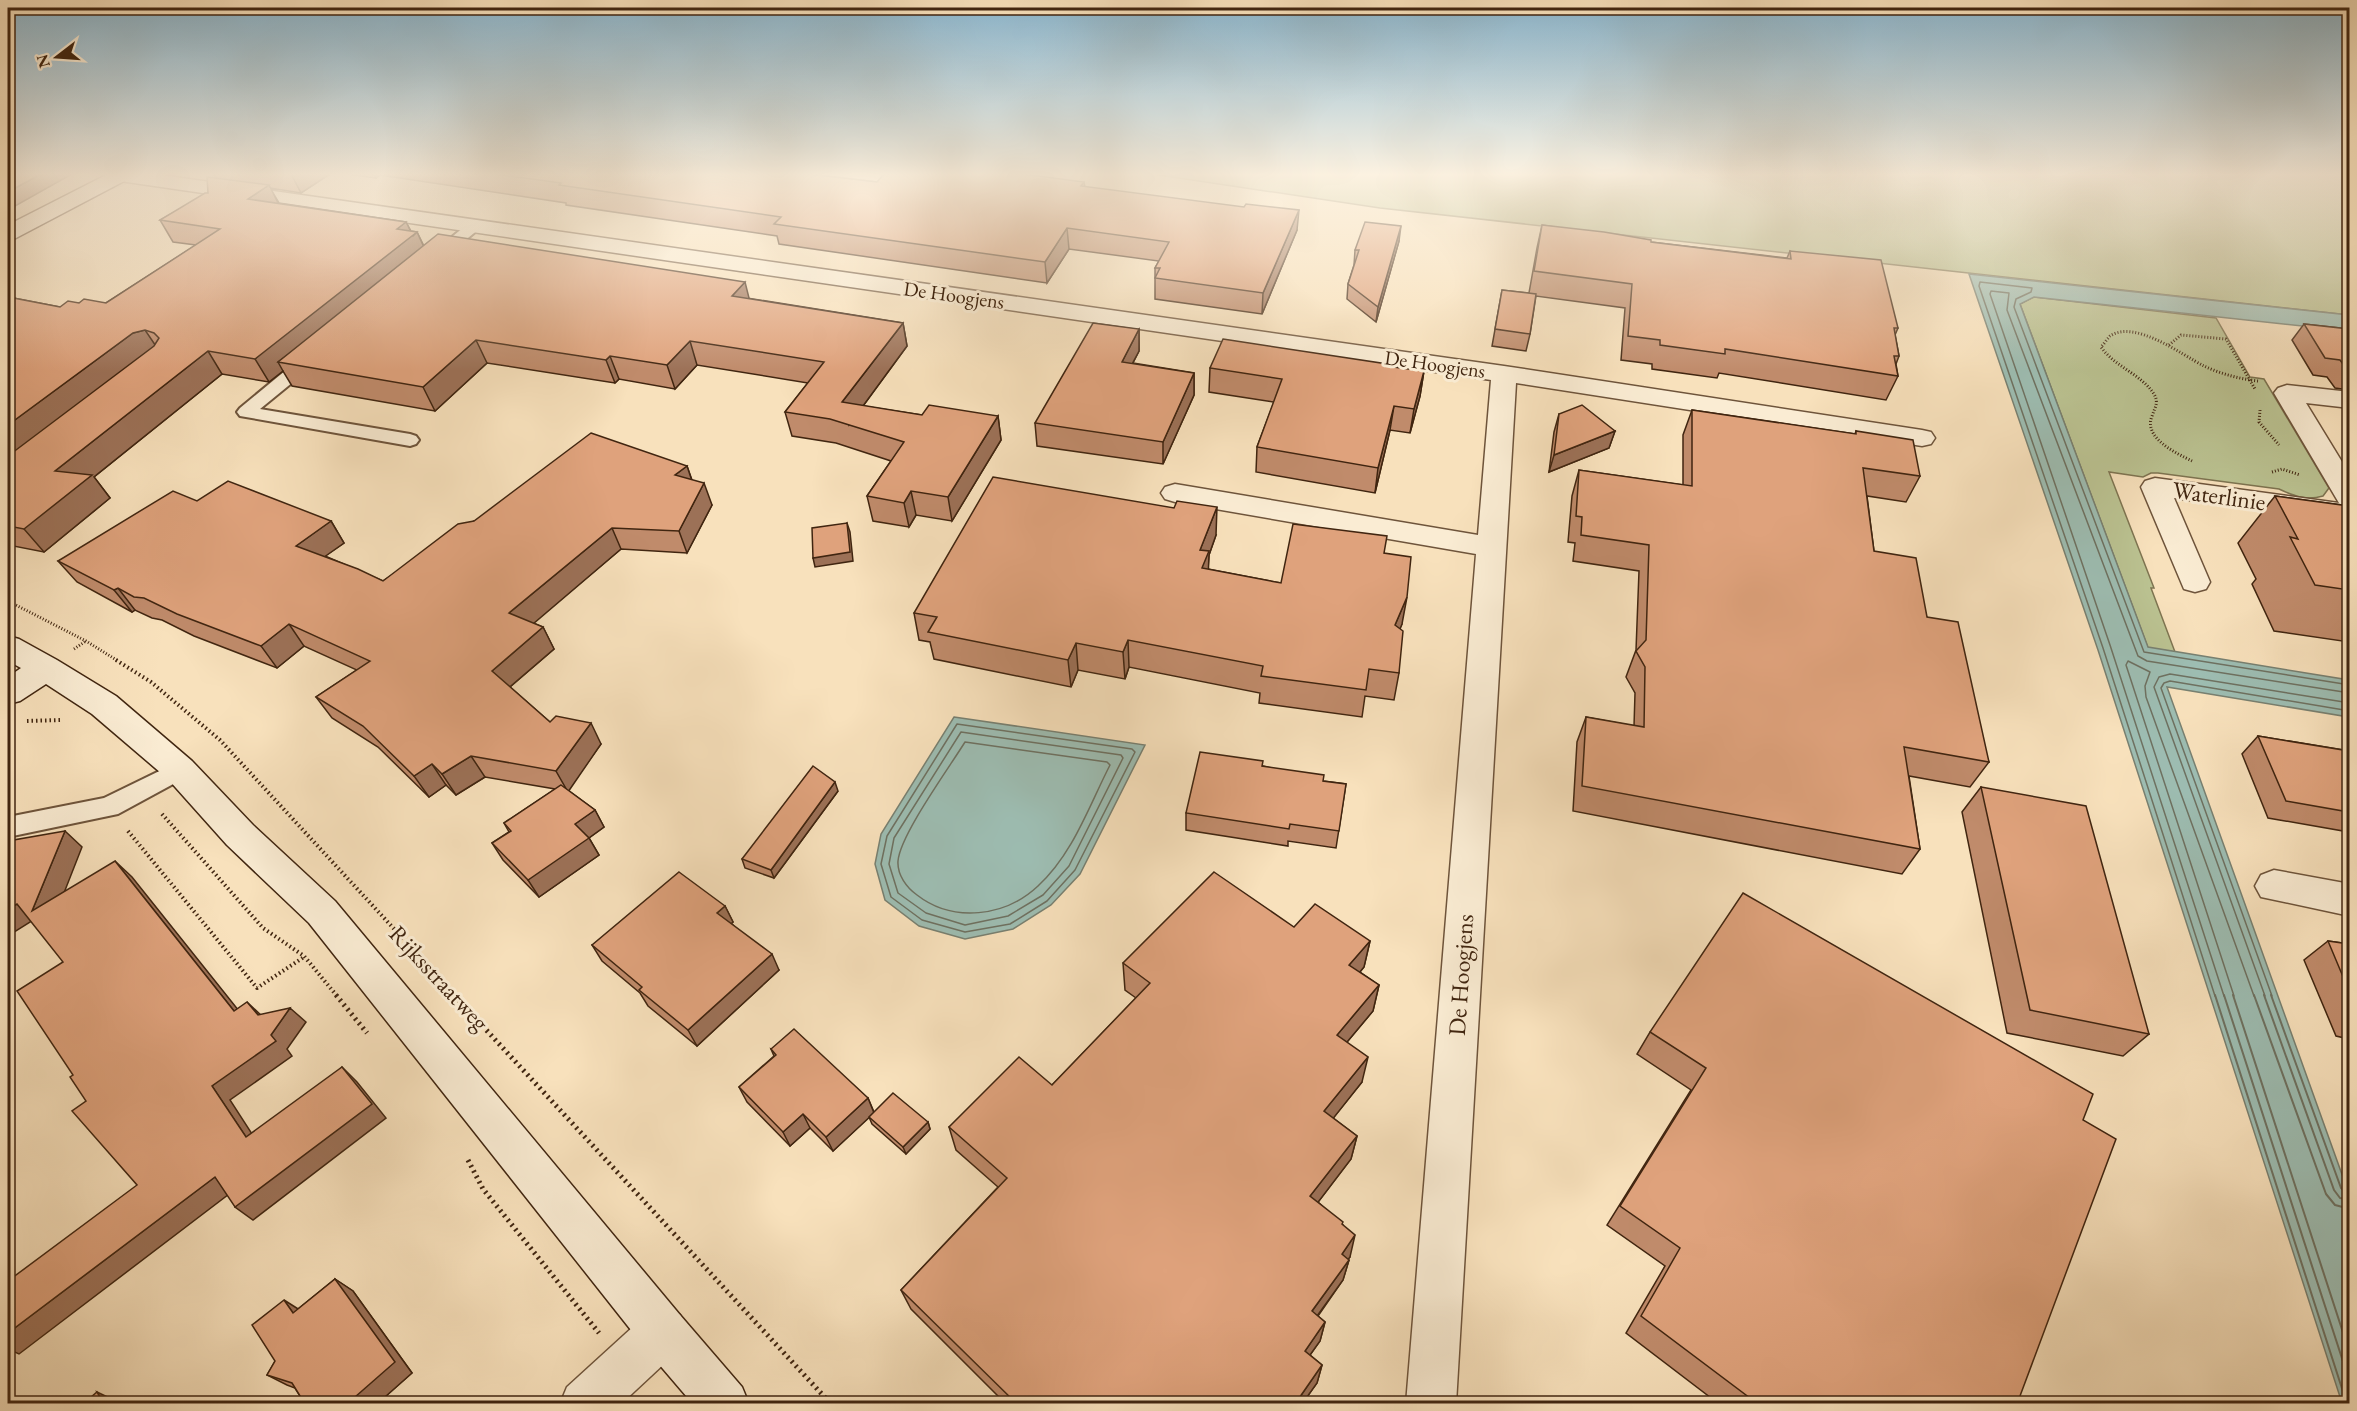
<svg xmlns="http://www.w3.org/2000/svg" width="2357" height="1411" font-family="'EB Garamond',serif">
<rect width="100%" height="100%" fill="#f8e1bc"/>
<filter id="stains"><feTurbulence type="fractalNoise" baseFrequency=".00333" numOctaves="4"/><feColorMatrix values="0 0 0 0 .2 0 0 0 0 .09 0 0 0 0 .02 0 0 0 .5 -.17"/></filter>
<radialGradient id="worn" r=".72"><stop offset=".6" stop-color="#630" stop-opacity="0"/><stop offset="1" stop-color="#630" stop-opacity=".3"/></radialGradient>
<g fill="#bbc392" stroke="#7e7451" stroke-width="1.5">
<path d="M1152 174H2349V315L1380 208Z"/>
<path d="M2034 297 2216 318 2250 377 2264 379 2329 488 2323 496C2306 501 2294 496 2279 489L2158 473H2151L2143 477 2109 472 2154 588H2151L2175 652 2148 648 2020 304Z"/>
</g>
<g fill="#9dbdb2" stroke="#788071" stroke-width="1.5">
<path d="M1969 274 2349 315V331L2034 297 2020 304 2148 647 2349 680V717L2167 687 2349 1194V1403H2342L2098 650Z"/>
<path d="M954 717 1145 745 1080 874 1051 905 1013 929 965 939 919 926 885 900 875 864 881 834Z"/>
</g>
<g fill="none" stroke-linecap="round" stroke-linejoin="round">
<g stroke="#6e7161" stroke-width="1.5">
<path d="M957 724 1132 749 1135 752 1075 870 1047 901 1010 924 965 932 922 920 891 897 881 864 887 836Z"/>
<path d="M961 732 1121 755 1123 758 1069 866 1043 895 1008 916 965 925 926 913 898 893 889 864 894 838Z"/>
<path d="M965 742 1107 762 1110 765C1089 806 1073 854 1038 886 1005 917 953 923 917 895 907 888 897 875 898 861 900 835 949 768 965 742Z"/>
<path d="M2215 996 2103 648 1979 286 1980 282 2032 288 2031 292 2016 299 2014 307 2144 652 2350 685"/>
<path d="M2224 996 2110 645 1990 294 1991 291 2009 293 2007 310 2138 656 2147 661 2350 693"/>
<path d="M2234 996 2126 665 2128 661 2150 672 2145 686 2146 697 2254 996"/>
<path d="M2265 996 2154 687 2159 677 2170 674 2350 703"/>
<path d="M2272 996 2161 688 2164 683 2170 681 2350 711"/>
</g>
<g stroke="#6e7161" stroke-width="2">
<path d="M2215 995 2347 1404"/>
<path d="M2224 995 2350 1383"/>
<path d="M2233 995 2350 1354"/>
<path d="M2254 995 2326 1194 2335 1205 2350 1209"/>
<path d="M2264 995 2334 1190 2340 1198 2350 1200"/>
<path d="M2271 995 2341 1188 2345 1192H2350"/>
</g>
<defs>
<g id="lane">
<path d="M474 222 479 223 481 226 479 229 442 259H432L429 256 432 253 469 223Z"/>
<path d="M309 355 315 356 318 360 315 364 260 409 410 434 416 436 419 440 416 444 410 446 240 416 237 412 240 408 303 356Z"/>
<path d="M180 761 188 764 192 770 188 776 118 814 8 837V817L104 798Z"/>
</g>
<g id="street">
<path d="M111 174H154L1504 366 1922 430 1931 432 1935 438 1931 444 1922 446 1516 383 1456 1404H1406L1476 554 1175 502 1165 499 1161 493 1165 487 1175 484 1478 535 1491 380 120 181 113 179Z"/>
<path d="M2287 385 2350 392V408L2306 403 2350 475V523L2174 498 2210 582 2206 589 2195 592 2184 589 2141 487 2145 481 2155 478 2339 503 2274 393 2278 388Z"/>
<path d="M2274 870 2350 884V916L2261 897 2255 886 2261 875Z"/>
<path d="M663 1308 680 1315 687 1332 680 1349 621 1404H560L567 1387 646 1315Z"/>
</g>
<g id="secondary">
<path d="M108 174H133L130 178 16 238 8 240V225Z"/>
<path d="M8 636 19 639 57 660 116 696 192 761 253 825 335 901 680 1315 742 1387 749 1404H693L646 1349 309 923 227 845 168 779 92 714 46 684 20 701 8 704V677L21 668 8 661Z"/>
</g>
</defs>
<use href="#lane" stroke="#6e543b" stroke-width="4"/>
<use href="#street" stroke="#6e543b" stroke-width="3"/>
<use href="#secondary" stroke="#402510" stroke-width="3"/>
<g stroke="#402510" stroke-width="3" stroke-dasharray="1 2" stroke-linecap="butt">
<path d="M2169 345 2181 335 2226 339 2255 389"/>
<path d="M2260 410 2259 422 2279 445"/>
<path d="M2192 461C2176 453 2143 438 2152 416 2155 407 2159 403 2154 394 2141 374 2115 367 2101 347 2104 344 2107 339 2110 336 2135 319 2182 355 2204 366 2221 374 2240 379 2258 381"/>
<path d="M2272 472 2282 469 2300 475"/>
<path d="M8 601 86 641 118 661"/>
<path d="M74 649 86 641"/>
</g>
<g stroke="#402510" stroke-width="4" stroke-dasharray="1.5 3" stroke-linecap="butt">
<path d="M116 660 151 682 220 740 456 996"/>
<path d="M27 721 62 720"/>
<path d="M162 814 263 928 304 956 337 996"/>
<path d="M128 831 257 988 304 957"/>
</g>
<g stroke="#402510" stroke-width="5" stroke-dasharray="2 4" stroke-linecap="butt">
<path d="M336 995 367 1033"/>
<path d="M454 995 831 1404"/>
<path d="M468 1160 483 1189 599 1333"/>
</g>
<use href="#lane" fill="#faecd3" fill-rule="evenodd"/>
<use href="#street" fill="#faecd3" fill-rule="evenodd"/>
<use href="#secondary" fill="#faecd3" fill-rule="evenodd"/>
</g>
<g fill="#c08b6b" stroke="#402510" stroke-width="1.5">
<path d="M213 174H330L301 193 270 188 279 203 406 222 411 231 417 232 424 246 903 323 907 346 863 406 922 415 998 416 1001 440 952 521 916 515 909 527 873 521 867 496 891 461 836 443 792 436 785 412 808 383 697 365 675 389 619 379 615 383 487 363 435 411 292 386 283 371 269 382 222 374 94 477 110 498 44 552 8 545V297L60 307 79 303H106L196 245 173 242 160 220 208 193 216 178Z"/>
<path d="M347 174H809L877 182H1084L1085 187 1297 230 1262 314 1155 299V268L1159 261 1069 249 1047 283 779 244 777 236 566 205V203L380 175 376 178Z"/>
<path d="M1542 225 1651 242 1787 258 1790 251 1898 328 1895 335 1899 356 1896 364 1898 376 1886 400 1719 373 1717 378 1652 369V364L1621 360 1625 308 1536 296 1530 334 1526 351 1492 346 1502 290 1529 293 1537 248Z"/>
<path d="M1399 241 1376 322 1347 299 1348 284 1354 265 1355 250Z"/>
<path d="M2304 324 2349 329V390L2335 388 2327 377 2313 375 2292 340Z"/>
<path d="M1139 329V351L1133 363 1194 373V395L1163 464 1037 446 1035 423Z"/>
<path d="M1394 367 1424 371 1420 396 1410 433 1390 430 1375 493 1256 472 1257 447 1274 402 1209 392 1210 368Z"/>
<path d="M1692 410 1855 434 1856 431 1920 476 1906 502 1867 496 1874 551 1927 617 1989 762 1970 787 1909 776 1920 849 1902 874 1573 811 1577 742 1586 717 1634 726 1635 693 1626 677 1636 650 1639 571 1573 561 1575 543 1568 542 1572 496 1579 470 1683 485V435Z"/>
<path d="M1559 414 1615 431 1609 448 1549 472 1554 432Z"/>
<path d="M687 466 692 480 712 505 687 553 621 549 533 623 543 627 554 649 510 687 550 722 601 744 568 790 595 810 604 827 589 838 599 855 539 897 503 860 492 843 509 832 504 823 555 789 485 777 456 795 446 785 429 797 378 747 332 718 316 697 357 670 304 646 277 668 194 636 162 620 152 618 135 610 132 612 77 582 58 561 197 501 331 521 344 543 325 556 383 581 474 521Z"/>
<path d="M2275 496 2349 506V642L2274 631 2252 584 2256 579 2238 543Z"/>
<path d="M1216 535 1209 555 1208 569 1281 583 1384 553 1402 624 1400 628 1399 673 1394 700 1365 696 1362 717 1259 703 1260 693 1129 667 1125 679 1078 670 1071 687 934 659 930 642 919 640 914 613Z"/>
<path d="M2258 736 2349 751V832L2268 818 2242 754Z"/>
<path d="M1263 766 1323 781 1346 784 1336 848 1288 841V846L1186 830V813Z"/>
<path d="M1981 787 2149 1034 2123 1056 2007 1033 1962 812Z"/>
<path d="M838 791 774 878 745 868 742 859Z"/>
<path d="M725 906 733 922 731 923 779 970 697 1046 648 1006 640 993 602 961 592 945Z"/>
<path d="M1294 927 1370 941 1364 967 1360 972 1379 985 1373 1011 1347 1042 1362 1082 1333 1118 1357 1136 1351 1159 1318 1202 1343 1225 1350 1257 1348 1259 1349 1260 1343 1280 1318 1316 1325 1322 1320 1341 1310 1355 1322 1365 1317 1383 1302 1404H1006L911 1309 901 1290 998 1187 956 1150 949 1127 1052 1085 1136 998 1125 990 1123 963Z"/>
<path d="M2328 941 2349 944V1039L2336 1036 2304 960Z"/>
<path d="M1650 1032 2083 1120 2017 1404H1719L1626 1333 1665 1266 1607 1225 1691 1090 1637 1054Z"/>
<path d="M771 1049 868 1098 874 1112 928 1122 930 1129 906 1154 872 1124 869 1117 833 1151 810 1128 790 1146 747 1102 739 1087 774 1056Z"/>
<path d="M335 1279 353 1291 412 1373 377 1404H305L295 1388 287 1385 267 1375 275 1361 298 1309Z"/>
</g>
<g fill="#9c7157" stroke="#402510" stroke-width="1.5">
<path d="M41 174H72L8 210V192Z"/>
<path d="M291 174H330L301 193Z"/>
<path d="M374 174H379L380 175 376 178Z"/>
<path d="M269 185 280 207 248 199Z"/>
<path d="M1299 210 1297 230 1262 314 1263 293Z"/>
<path d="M406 222 413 236 417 232 427 254 278 362 283 371 269 382 255 359 397 229Z"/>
<path d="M1401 226 1399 241 1376 322 1378 307Z"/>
<path d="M1067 228 1069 249 1047 283 1045 262Z"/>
<path d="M745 282 751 306 732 296Z"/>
<path d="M903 323 907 346 849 425 842 402Z"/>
<path d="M1139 329V351L1122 383V362Z"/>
<path d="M145 330 160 352 8 462V425L133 333Z"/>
<path d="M476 340 487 363 435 411 423 387Z"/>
<path d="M690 341 697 365 675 389 667 365Z"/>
<path d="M208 351 222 374 94 477 110 498 44 552 24 529 55 471Z"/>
<path d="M610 356 619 379 615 383 606 360Z"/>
<path d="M1424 371 1420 396 1410 433 1414 409Z"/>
<path d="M1194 373V395L1163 464V442Z"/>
<path d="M1394 406 1390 430 1375 493 1378 468Z"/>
<path d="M998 416 1001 440 952 521 948 497Z"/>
<path d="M1615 431 1609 448 1549 472 1554 455Z"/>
<path d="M687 466 694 487 675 475Z"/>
<path d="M704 483 712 505 687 553 679 531Z"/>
<path d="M911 491 916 515 909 527 904 503Z"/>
<path d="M1217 507 1216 535 1209 555 1208 579 1202 595 1200 550Z"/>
<path d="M331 521 344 543 310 567 296 546Z"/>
<path d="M847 523 850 532 853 561 815 567 813 558Z"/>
<path d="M612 528 621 549 520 635 509 613Z"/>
<path d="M118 588 135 610 132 612 114 590Z"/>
<path d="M1407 597 1402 624 1391 652 1395 625Z"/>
<path d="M289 624 304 646 277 668 261 646Z"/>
<path d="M543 627 554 649 504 692 492 671Z"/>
<path d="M1128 640 1129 667 1125 679 1123 652Z"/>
<path d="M1076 643 1078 670 1071 687 1068 660Z"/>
<path d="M591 723 601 744 568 792 556 771Z"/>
<path d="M471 756 485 777 456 795 442 774Z"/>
<path d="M432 764 446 785 429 797 414 776Z"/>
<path d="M835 782 838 791 774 878 771 870Z"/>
<path d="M595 810 604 827 589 838 599 855 539 897 528 880 575 824Z"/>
<path d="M65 831 82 847 51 926 32 911Z"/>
<path d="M115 861 132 877 251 1026 234 1011Z"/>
<path d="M17 904 35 919 8 936V909Z"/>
<path d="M725 906 733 922 725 929 717 913Z"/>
<path d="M1370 941 1364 967 1344 991 1349 965Z"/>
<path d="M772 954 779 970 697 1046 688 1030Z"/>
<path d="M1379 985 1373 1011 1332 1060 1337 1035Z"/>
<path d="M247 1002 263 1017 258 1015Z"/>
<path d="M290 1008 306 1022 287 1049 292 1056 230 1100 263 1151 246 1137 212 1086 271 1035Z"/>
<path d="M1368 1057 1362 1082 1320 1135 1324 1111Z"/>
<path d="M342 1067 357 1082 386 1118 253 1220 235 1207Z"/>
<path d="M868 1098 874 1113 833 1151 826 1137Z"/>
<path d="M803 1114 810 1128 790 1146 783 1132Z"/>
<path d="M928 1122 930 1129 906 1154 903 1147Z"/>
<path d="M1357 1136 1351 1159 1306 1218 1310 1196Z"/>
<path d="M215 1177 233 1191 19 1354 8 1349V1333Z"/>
<path d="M1355 1235 1350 1257 1337 1274 1342 1254Z"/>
<path d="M1349 1260 1343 1280 1307 1330 1312 1311Z"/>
<path d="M335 1279 353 1291 412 1373 377 1404H347Z"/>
<path d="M284 1300 303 1312 293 1313Z"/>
<path d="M1325 1322 1320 1341 1300 1369 1305 1351Z"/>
<path d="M1322 1365 1317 1383 1302 1404H1295Z"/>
<path d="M97 1392 118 1402 119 1404H104Z"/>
</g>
<g fill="#dfa27c" stroke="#402510" stroke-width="1.5">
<path d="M8 174H41L8 192Z"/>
<path d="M496 174H809L877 182 884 174H1023L1084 182 1081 186 1244 207 1246 204 1299 210 1263 293 1155 278 1160 268H1155L1169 242 1067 228 1045 262 774 224 781 217 559 185 561 183Z"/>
<path d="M207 177 269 185 248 199 406 222 397 229 417 232 255 359 208 351 55 471 92 475 24 529 8 526V456L154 346 159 338 154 333 145 330 133 333 8 425V323L12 319 8 316V297L60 307 68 301 79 303 84 299 106 303 220 229 160 220 205 193H208Z"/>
<path d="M1365 222 1401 226 1378 307 1348 284 1359 250H1355Z"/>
<path d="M1542 225 1604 232 1651 240V242L1791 259 1790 251 1881 260 1898 328H1894L1899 356H1894L1898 376 1725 349V354L1660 345V340L1628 336 1632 284 1534 271Z"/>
<path d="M438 234 745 282 732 296 903 323 842 402 922 415 929 405 998 416 948 497 911 491 904 503 867 496 904 442 830 419 785 412 824 362 690 341 667 365 610 356 606 360 476 340 423 387 278 362Z"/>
<path d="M1502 290 1536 294 1530 334 1495 329Z"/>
<path d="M1093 323 1139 329 1122 362 1194 373 1163 442 1035 423Z"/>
<path d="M2304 324 2349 329V371H2348L2340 360 2325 358Z"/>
<path d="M1223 339 1394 365V367L1424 371 1414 409 1394 406 1378 468 1257 447 1282 379 1210 368Z"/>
<path d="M1582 405 1615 431 1554 455 1559 414Z"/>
<path d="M1692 410 1856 434V431L1913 440 1920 476 1863 468 1874 551 1916 558 1927 617 1958 622 1989 762 1904 747 1920 849 1582 786 1586 717 1644 727 1645 667 1636 651 1646 640 1649 545 1581 535 1582 517 1576 516 1579 470 1692 486Z"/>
<path d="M591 433 687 466 675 475 704 483 679 531 612 528 509 613 543 627 492 671 550 722 556 716 591 723 556 771 471 756 442 774 432 764 414 776 363 726 316 697 370 661 289 624 261 646 177 614 144 598 134 597 118 588 114 590 58 561 173 491 197 501 228 481 331 521 296 546 358 569 383 581 458 524 474 521Z"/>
<path d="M993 477 1174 508 1177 501 1217 507 1200 550 1209 551 1202 568 1281 583 1293 524 1387 536 1384 553 1411 557 1407 597 1395 625 1403 631 1399 673 1369 669 1366 690 1261 676 1263 666 1128 640 1123 652 1076 643 1068 660 928 632 937 617 914 613Z"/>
<path d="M2275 496 2349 506V590L2315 585 2290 537 2298 539Z"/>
<path d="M847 523 850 552 813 558 812 528Z"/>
<path d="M2258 736 2349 751V812L2286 801Z"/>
<path d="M1200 752 1263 761 1262 766 1324 775 1323 781 1346 784 1339 831 1290 824 1289 829 1186 813Z"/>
<path d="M813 766 835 782 771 870 742 859Z"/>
<path d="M561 785 595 810 575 824 589 838 528 880 492 843 511 831 504 823Z"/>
<path d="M1981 787 2086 806 2149 1034 2030 1010Z"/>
<path d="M65 831 32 911 115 861 234 1011 247 1002 258 1015 290 1008 271 1035 276 1041 212 1086 246 1137 342 1067 372 1104 235 1207 215 1177 8 1333V1281L137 1185 72 1111 86 1101 70 1077 73 1075 17 991 63 962 17 904 8 909V841Z"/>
<path d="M679 872 725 906 717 913 772 954 688 1030 639 990 642 987 592 945Z"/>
<path d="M1214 872 1294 927 1315 904 1370 941 1349 965 1379 985 1337 1035 1368 1057 1324 1111 1357 1136 1310 1196 1343 1222 1342 1224 1355 1235 1342 1254 1349 1260 1312 1311 1325 1322 1305 1351 1322 1365 1295 1404H1017L901 1290 1007 1178 949 1127 1019 1057 1052 1085 1150 983 1123 963Z"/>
<path d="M1743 893 2093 1094 2083 1120 2116 1139 2017 1404H1758L1641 1316 1680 1248 1620 1206 1706 1068 1650 1032Z"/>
<path d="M2328 941 2349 944V991Z"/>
<path d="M794 1029 868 1098 826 1137 803 1114 783 1132 739 1087 776 1055 771 1049Z"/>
<path d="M893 1093 928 1122 903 1147 869 1117Z"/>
<path d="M335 1279 395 1362 347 1404H305L292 1383 267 1375 275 1361 252 1325 284 1300 293 1313Z"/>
<path d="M97 1392 104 1404H83Z"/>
</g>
<linearGradient id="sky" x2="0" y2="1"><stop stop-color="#8ab8d2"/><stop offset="0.47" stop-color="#fcf2e1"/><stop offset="1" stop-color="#fcf2e1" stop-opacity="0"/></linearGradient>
<rect width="2357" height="371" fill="url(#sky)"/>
<g text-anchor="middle" stroke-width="6" stroke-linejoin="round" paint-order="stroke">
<g font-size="20" fill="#402510" stroke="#faecd3">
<text transform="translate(954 295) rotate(8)" y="7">De Hoogjens</text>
<text transform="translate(1435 364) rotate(8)" y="7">De Hoogjens</text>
</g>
<g font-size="24" fill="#402510" stroke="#faecd3">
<text transform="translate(2219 496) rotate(8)" y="8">Waterlinie</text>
<text transform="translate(1461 975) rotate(-86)" y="8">De Hoogjens</text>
<text transform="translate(439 978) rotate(47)" y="8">Rijksstraatweg</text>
</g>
</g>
<rect width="2357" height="1411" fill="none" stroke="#f8e1bc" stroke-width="30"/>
<rect x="9" y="9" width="2339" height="1393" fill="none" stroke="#402510" stroke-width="3"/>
<rect x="15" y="15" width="2327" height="1381" fill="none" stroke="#402510" stroke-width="1.5"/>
<g transform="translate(57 57) rotate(253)" stroke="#faecd3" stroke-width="4.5" paint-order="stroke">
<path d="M0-4.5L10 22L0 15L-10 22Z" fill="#402510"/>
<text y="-9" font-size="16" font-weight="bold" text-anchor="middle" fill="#402510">N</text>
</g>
<rect width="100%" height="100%" filter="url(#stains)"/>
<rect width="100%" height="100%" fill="url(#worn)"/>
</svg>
